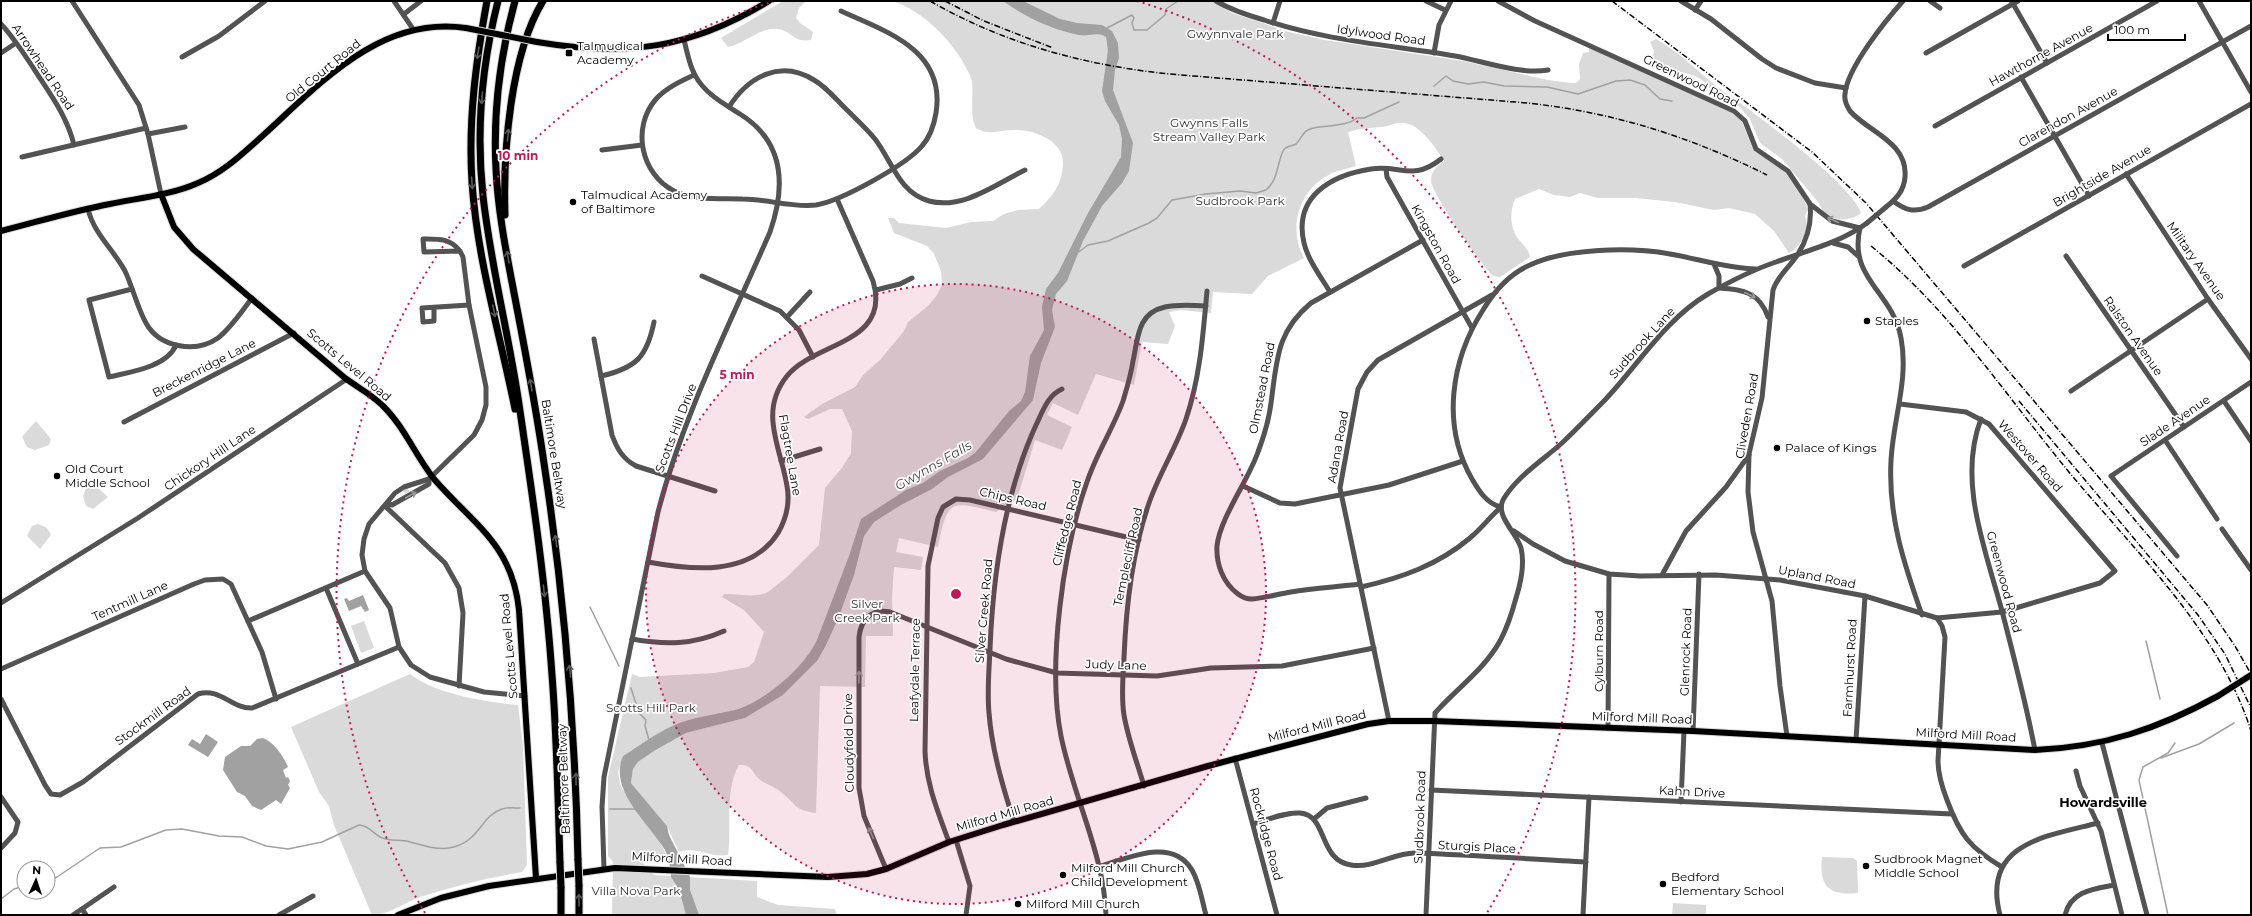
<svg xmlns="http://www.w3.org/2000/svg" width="2252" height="916" font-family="Montserrat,sans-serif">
<rect width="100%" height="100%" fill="#fff"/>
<g fill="#dadada">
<path d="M783 1H806L799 8 796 18 800 23 813 32 811 40C792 43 792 30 777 29 761 27 744 44 728 47L721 38Z"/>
<path d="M893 1H1211L1232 13 1289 32 1325 40 1463 61 1548 80 1571 83H1576L1580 79 1579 64 1583 53 1589 52V48L1711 101 1733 113 1742 122 1754 151 1786 172 1800 192 1808 209 1805 216C1811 228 1801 247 1789 253L1774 231 1755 214 1729 208 1714 210 1675 202 1635 198H1598L1580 193 1570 197 1554 195 1539 189 1515 199C1509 213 1510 230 1520 241 1525 247 1528 249 1530 257L1500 277 1493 276C1482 266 1432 194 1431 181 1431 171 1437 166 1444 161 1436 148 1420 124 1404 123 1396 122 1390 126 1382 127 1368 128 1362 128 1348 132L1356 166C1347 169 1336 170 1327 176 1298 192 1288 229 1304 258L1268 276 1252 294 1213 292 1211 313 1181 310 1169 312 1175 326 1168 344 1142 342 1134 385 1096 374 1078 415 1053 403 1047 415 1072 427 1062 450 1035 440 1017 499 996 512C950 501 948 498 938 547L899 538 896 552 923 557 921 570 894 567 892 597 893 636H866L865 687 820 686 816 813C794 810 797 805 782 793 775 786 765 785 758 778 751 770 751 764 739 765 724 791 732 827 728 855 710 858 697 846 679 852L667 826 631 783 633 769 638 762 654 751 686 733 745 718 783 695 817 661 741 713 672 726 623 756 618 772 621 787 658 838 669 860 636 856 654 875 757 881V897L778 905 835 909 837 915H612L613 862 608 856V777L632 674 640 677 714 673 748 667 754 662 764 632 744 610 722 597 724 594C740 593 753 599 768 592L787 577 819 545 825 488 842 468 851 453 852 431 842 409H830L808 419 804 417 822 404 855 387 863 375 880 360 904 331 908 322 929 305 937 295 942 285 941 271 934 254 927 246 894 233 888 218H894L899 223 946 228 971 222 993 221 1004 214 1018 210 1039 209C1053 196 1062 184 1063 165 1065 141 1034 129 1014 130 1000 130 988 136 976 128 969 114 974 97 972 82 971 75 965 67 962 60 944 33 924 13 893 1Z"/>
<path d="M1656 39C1681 53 1700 74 1723 91 1753 112 1851 183 1861 213 1848 224 1824 221 1819 203L1782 159 1760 143 1750 119 1738 105 1716 94 1702 80 1695 76 1682 72H1664L1650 65 1654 51 1650 42Z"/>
<path d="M36 421 51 439 49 445 35 450 27 447 22 437Z"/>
<path d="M95 485 108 497 93 509 86 506 83 496 86 488Z"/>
<path d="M38 524 47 528 51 535 40 549 27 536 32 526Z"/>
<path d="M364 621 374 648 361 653 351 626Z"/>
<path d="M410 674C435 694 486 702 518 705L523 746 527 865 522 872C487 878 454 886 420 897 405 902 389 915 372 915L334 825 329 806 319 792 291 727Z"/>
<path d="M1822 857 1853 858 1857 861 1858 893C1828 896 1819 886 1822 857Z"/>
<path d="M1673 903 1706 905V915H1672Z"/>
</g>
<g fill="#a1a1a1">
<path d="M1003 1H1023L1060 19 1077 23 1102 25 1112 31 1118 43 1119 58 1115 70 1113 90 1133 143 1129 171 1122 183 1102 206 1083 241 1067 281 1056 294 1052 310 1055 327 1041 363 1033 400 983 459 948 477 932 489 901 505 874 522 864 536 854 575 838 619 825 647 817 661 783 695 745 718 686 733 654 751 638 762 633 769 631 783 667 826 669 835 690 877V890L699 915H686L679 889 671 877 669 860 665 850C648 822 608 790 623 756 639 746 655 734 672 726 692 717 714 715 735 710 764 702 804 668 817 640L849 556 861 519 906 490 923 483 940 471 968 458 976 452 1009 411 1021 401 1025 392 1030 356 1044 330 1042 307 1046 289 1058 273 1088 213 1121 157 1122 139 1119 125 1105 101 1102 91 1108 50 1106 37C1098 31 1089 37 1079 35 1053 30 1025 17 1003 1Z"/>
<path d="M363 595 369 610 365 612 361 606 349 611 344 599 347 598 349 601Z"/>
<path d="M206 734 218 742 208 757 188 745 192 739 200 744Z"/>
<path d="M263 738C275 743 283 756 288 767L283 770 286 778 288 777 290 781 288 785 290 788 281 804 276 800 261 810 252 806 245 796 237 792 223 770 225 757 241 746H250L257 739Z"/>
</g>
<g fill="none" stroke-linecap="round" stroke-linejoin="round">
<g stroke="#a1a1a1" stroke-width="1.5">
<path d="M1107 28 1132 15 1134 18 1132 23 1134 30H1147L1165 15 1166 9 1178 1"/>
<path d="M1434 86 1446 76 1453 81 1468 84 1484 82 1504 86 1547 87 1578 94 1616 81 1630 80 1645 85 1660 99 1672 101"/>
<path d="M1076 254 1088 245 1108 241 1149 223 1157 218 1172 200 1206 194 1240 191 1256 193 1266 190C1278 180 1277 164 1283 151 1286 145 1291 147 1296 144 1300 140 1302 135 1305 132 1315 123 1344 129 1357 118H1364L1399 102"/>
<path d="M590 607 619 666"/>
<path d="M2146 641 2160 699"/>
<path d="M631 688 639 713 646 720 645 726 649 740"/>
<path d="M2161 758 2199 744 2234 723"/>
<path d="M610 809H638"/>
<path d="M48 881 57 877 100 848 121 847 166 830 182 829 219 836 242 837 266 846 288 849 322 842 359 825C368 825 373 833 380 837 390 842 400 839 410 842 423 845 435 850 449 848 480 843 480 816 502 809 507 807 514 808 520 808"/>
<path d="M1 899 14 889 24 886"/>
<path d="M2168 915 2139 780 2143 767 2168 753 2175 743"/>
</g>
<path stroke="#d9d9d9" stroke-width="5" stroke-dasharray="5 2.5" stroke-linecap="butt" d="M404 492 408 489"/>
<defs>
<g id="major">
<path d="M537 42C626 57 691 49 769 1"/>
<path d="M161 194 174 227 193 249C243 292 294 335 345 378 357 387 371 394 382 405 404 426 415 455 434 479 473 524 512 544 519 610L536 878"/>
<path d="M1 231C37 222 73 211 110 204 139 198 171 195 198 183 222 173 240 156 259 139 318 86 379 15 466 28"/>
<path d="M398 915 441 898 489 886 615 868 828 877 867 874 886 869 949 842 1003 825 1208 766 1368 724 1389 721H1434L1693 731 2035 750C2104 747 2158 729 2218 696"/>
</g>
<g id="highway">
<path d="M487 1C476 61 468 120 472 182 477 259 500 334 515 409"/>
<path d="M498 1C482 64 476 131 483 196 491 268 510 339 520 411 533 499 546 587 552 675 557 738 558 800 560 863"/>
<path d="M515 1C500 56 493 113 496 169 498 213 507 256 515 298 526 355 537 413 545 470 565 602 575 728 578 860"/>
<path d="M505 215C503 153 510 55 543 1"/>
<path d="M579 885V915"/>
<path d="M561 887V915"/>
</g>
</defs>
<use href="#major" stroke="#dbdbdb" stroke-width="8"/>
<use href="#highway" stroke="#dbdbdb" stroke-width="9"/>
<g stroke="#535353" stroke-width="5">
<path d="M72 1 139 105 148 134 161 194"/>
<path d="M394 1 413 29"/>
<path d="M1216 1C1231 10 1247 15 1264 20 1327 41 1390 45 1455 56 1482 61 1521 75 1548 70"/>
<path d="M1426 1 1445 10"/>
<path d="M1498 1 1535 21 1734 111 1745 121 1756 149 1788 171 1810 204 1832 221 1860 228"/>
<path d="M1681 1 1711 19 1762 59 1776 68 1815 83 1846 88"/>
<path d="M1930 1 1940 8"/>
<path d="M2199 1 2251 92"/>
<path d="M2012 2 2047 63"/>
<path d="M1695 10 1701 1"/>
<path d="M404 14 421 1"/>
<path d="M1273 23 1280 1"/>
<path d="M1 24C14 38 24 54 34 69 50 94 67 116 74 145"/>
<path d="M1 53 16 43"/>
<path d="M1434 53 1439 25 1451 1"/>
<path d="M1926 53 2018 1"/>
<path d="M182 57 219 36 265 1"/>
<path d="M694 75C681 81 666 88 656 99 631 128 641 174 674 191 695 201 721 198 743 199 768 199 792 208 816 205 841 201 906 165 922 146 930 137 934 125 936 113 946 50 887 32 841 11"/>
<path d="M2021 77 2089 196"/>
<path d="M729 107C748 77 780 59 814 80 826 87 835 98 845 108 855 118 866 128 875 139 892 161 899 193 929 201 963 210 996 184 1025 170"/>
<path d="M1935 126 2157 1"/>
<path d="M148 134 185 127"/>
<path d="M602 150 642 145"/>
<path d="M22 157 146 128"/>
<path d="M1386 169 1387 177 1472 328"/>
<path d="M2126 174 2208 299 2251 359"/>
<path d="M1893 201C1905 210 1914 213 1928 207L2251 26"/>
<path d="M1886 207C1896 199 1904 191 1905 177 1908 142 1868 132 1850 111 1846 105 1844 100 1845 94 1847 68 1886 20 1903 1"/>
<path d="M88 209C94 234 113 249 125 271 133 288 137 307 146 323 159 347 195 354 218 338 231 328 242 311 252 298"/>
<path d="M1860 228C1848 279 1893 292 1901 338 1909 380 1893 419 1891 461 1888 516 1904 564 1922 615"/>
<path d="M1833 243 1848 247 1858 256"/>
<path d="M2066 256 2184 427"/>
<path d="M1714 264 1719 276V288C1743 289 1760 293 1768 317"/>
<path d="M1964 266 2251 104"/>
<path d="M702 276 780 311 799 330 813 357"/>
<path d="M132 289 89 300 109 377C130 372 167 367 176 345"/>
<path d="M876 290 900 284 912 278"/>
<path d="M1330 292C1321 277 1308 260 1304 243 1293 196 1332 175 1371 169 1400 164 1412 182 1441 159"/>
<path d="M434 308V321L423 322 422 308 469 305"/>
<path d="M787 317 810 292"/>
<path d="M594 339 612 435C617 449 623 459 636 466L715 491"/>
<path d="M601 376C636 368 647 357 654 322"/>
<path d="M2071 391 2208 299"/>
<path d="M2224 401 2251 441"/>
<path d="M1981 419C1957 481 1986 551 2002 611 2014 657 2026 703 2035 750"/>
<path d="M124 422 294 333"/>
<path d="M2165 440 2217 519"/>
<path d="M781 461 820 449"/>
<path d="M429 479 404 487 395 493 369 524 364 539 362 555 365 571 390 608 399 647 411 665 430 677 484 692 525 696"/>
<path d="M1243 486 1280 503 1295 504 1389 485 1463 461"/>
<path d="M387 504 392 505 429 484V479L474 435 482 420 486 405V387L469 305 463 257 460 251 424 252 423 239C438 239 450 238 460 251"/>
<path d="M385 506 445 563 459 588 463 613 459 686"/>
<path d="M1501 507C1487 504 1479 491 1472 479 1441 425 1451 360 1483 310 1495 290 1509 274 1530 265 1566 248 1631 247 1670 254 1699 259 1726 268 1756 269"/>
<path d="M2222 529 2251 570"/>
<path d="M1514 531 1533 544 1565 561 1609 574 1640 576 1716 575 1780 580 1865 596 1937 618 2002 612 2100 583 2115 571 1989 424 1966 412 1900 404"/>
<path d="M2177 556 2111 476 2251 382"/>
<path d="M648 562C691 570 750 577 778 533 786 519 790 502 787 486 781 448 758 412 787 376 814 342 892 344 873 281L837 199"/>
<path d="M1662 575 1686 531 1726 487 1749 455"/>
<path d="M1360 584C1337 587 1314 588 1291 592 1278 594 1265 598 1252 599 1247 599 1242 597 1238 594 1223 583 1216 564 1217 546 1220 518 1248 481 1258 452 1264 436 1269 420 1271 403 1277 361 1276 332 1311 303L1423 240"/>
<path d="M1361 587C1401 578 1438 565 1470 538 1481 529 1490 517 1501 507"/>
<path d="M326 588 358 664"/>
<path d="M1 603 138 518 347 379"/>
<path d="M1937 618 1942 626 1945 637 1938 761C1938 775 1942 787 1947 800 1960 835 1970 848 2002 867"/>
<path d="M248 621 365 571"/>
<path d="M632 639C665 645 693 645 724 631"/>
<path d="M1 669 194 584 205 580 223 579 231 584 262 652 276 699"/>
<path d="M1 699 45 785 51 794 60 795 83 782 198 694C220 687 232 709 252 708L399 647"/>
<path d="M1389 721 1340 488 1358 389 1367 372 1378 360 1492 295"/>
<path d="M1608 728 1609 574"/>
<path d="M1693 731 1699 574"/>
<path d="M1787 736 1780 686 1772 601 1753 532 1748 492 1749 454 1762 398 1773 290C1778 275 1790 267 1798 254 1808 238 1812 222 1810 204"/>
<path d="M1856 740 1865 596"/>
<path d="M2102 743 2147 915"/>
<path d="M1235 758 1277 915"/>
<path d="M2076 771 2080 786 2101 831 2122 915"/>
<path d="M1144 786C1137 762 1128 739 1124 715 1121 697 1123 677 1124 658 1126 606 1132 552 1149 503 1159 474 1176 448 1186 419 1200 378 1203 335 1207 291"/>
<path d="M1431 790 1952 814"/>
<path d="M1 797 18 822 15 833 1 848"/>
<path d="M1681 802 1684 731"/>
<path d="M1314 819 1327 808 1366 798"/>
<path d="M1014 822C1003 787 992 751 989 713 987 692 989 671 990 649 993 573 1004 495 1036 425 1043 411 1047 396 1062 389"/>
<path d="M1253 824C1267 820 1285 812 1300 813 1328 815 1318 860 1351 865 1373 869 1395 852 1416 853 1473 855 1529 859 1586 862"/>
<path d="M956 840 970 886 966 915"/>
<path d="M949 842C938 812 926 784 925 751L928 566 938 518 943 507 956 499 970 500 1139 540"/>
<path d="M1098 867C1126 859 1172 836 1192 870 1200 884 1202 901 1206 915"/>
<path d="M604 869 602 807 604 777 658 512C683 415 730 324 770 232 786 186 785 142 740 114 724 104 704 93 695 75 689 65 687 51 684 40"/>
<path d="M886 869 864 816 859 788V637C861 619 872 608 890 612L1006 659 1057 673 1157 676 1211 668 1282 666 1374 648"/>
<path d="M82 909 86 915"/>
<path d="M73 915 114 887"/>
<path d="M279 915 313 896"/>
<path d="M1106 915C1104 854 1073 796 1061 736 1047 666 1063 549 1087 482 1096 454 1113 429 1123 401 1127 388 1131 375 1133 361 1138 339 1137 313 1165 307 1178 304 1192 305 1206 306"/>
<path d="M1426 915 1435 713C1456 689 1484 670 1500 641 1507 628 1512 613 1516 598 1521 582 1525 564 1521 548 1517 533 1495 516 1503 500 1516 477 1543 460 1562 443 1576 430 1589 416 1603 402 1637 367 1664 320 1708 294 1729 282 1752 270 1776 262 1808 250 1840 243 1867 223"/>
<path d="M1583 915 1589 797"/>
<path d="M2000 915C1981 843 2047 836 2098 823"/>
<path d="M2065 915C2071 891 2093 889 2114 885"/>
</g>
<use href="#major" stroke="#000" stroke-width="6"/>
<use href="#highway" stroke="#000" stroke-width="7"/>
<g stroke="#000" stroke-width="1.5" stroke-dasharray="6 2 1 2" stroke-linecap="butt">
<path d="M930 1C1005 44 1084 65 1169 74L1527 103C1613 112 1691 137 1767 175"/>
<path d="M945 1 984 21 1053 48"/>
<path d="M1612 1 1812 152 1866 203 2207 605 2235 646 2251 674"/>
<path d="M1871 246C1947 307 2003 391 2064 466 2131 548 2218 627 2251 731"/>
<path d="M2019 401 2198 615 2225 654 2251 708"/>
</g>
<defs>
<g id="major-bridge">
<path d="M466 28 537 42"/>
<path d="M2218 696 2251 675"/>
</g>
<g id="highway-bridge">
<path d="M578 860 579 885"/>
<path d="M560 863 561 887"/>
</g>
</defs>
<use href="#major-bridge" stroke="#dbdbdb" stroke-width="8" stroke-linecap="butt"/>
<use href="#highway-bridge" stroke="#dbdbdb" stroke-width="9" stroke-linecap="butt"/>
<path stroke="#535353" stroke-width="5" d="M1867 223 1886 207"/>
<use href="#major-bridge" stroke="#000" stroke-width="6"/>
<use href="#highway-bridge" stroke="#000" stroke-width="7"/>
</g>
<defs><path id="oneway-shaft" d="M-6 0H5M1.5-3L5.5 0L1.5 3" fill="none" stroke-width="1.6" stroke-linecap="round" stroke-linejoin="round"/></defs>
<g stroke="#595959">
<use href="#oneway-shaft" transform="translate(478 53) rotate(99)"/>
<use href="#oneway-shaft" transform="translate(482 98) rotate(94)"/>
<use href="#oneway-shaft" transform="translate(508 135) rotate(-84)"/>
<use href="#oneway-shaft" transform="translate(472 183) rotate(86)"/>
<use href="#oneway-shaft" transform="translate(508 257) rotate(-100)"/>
<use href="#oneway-shaft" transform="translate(494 311) rotate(78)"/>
<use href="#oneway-shaft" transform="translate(531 385) rotate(-99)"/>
<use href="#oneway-shaft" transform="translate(556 541) rotate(-98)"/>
<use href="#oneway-shaft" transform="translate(544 591) rotate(84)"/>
<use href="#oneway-shaft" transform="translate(570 671) rotate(-96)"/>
<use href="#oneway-shaft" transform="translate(576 779) rotate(-91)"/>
<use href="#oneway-shaft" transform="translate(579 900) rotate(-91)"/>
</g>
<g stroke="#989898">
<use href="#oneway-shaft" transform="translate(1833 220) rotate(-156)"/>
<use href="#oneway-shaft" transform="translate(1750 295) rotate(25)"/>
<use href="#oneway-shaft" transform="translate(411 495) rotate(-28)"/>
<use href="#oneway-shaft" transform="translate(859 677) rotate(-89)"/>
<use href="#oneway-shaft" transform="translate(871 833) rotate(-113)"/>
</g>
<circle cx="956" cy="594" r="310" fill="#c2185b" fill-opacity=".12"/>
<g fill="none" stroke="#c2185b" stroke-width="2" stroke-dasharray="2 4">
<circle cx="956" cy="594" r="310"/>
<path d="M425 913A620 620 0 0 1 775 1M1137 1A620 620 0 0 1 1487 913"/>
</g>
<g fill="#000" stroke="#fff" stroke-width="1.5">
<rect x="565" y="49" width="8" height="8" rx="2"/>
<circle cx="573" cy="202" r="4"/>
<circle cx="1867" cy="321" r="4"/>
<circle cx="1777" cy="448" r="4"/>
<circle cx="57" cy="476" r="4"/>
<circle cx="1866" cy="866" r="4"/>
<circle cx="1063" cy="875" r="4"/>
<circle cx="1663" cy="884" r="4"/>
<circle cx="1018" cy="904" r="4"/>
</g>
<g text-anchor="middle" stroke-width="3.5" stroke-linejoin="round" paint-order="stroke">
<g font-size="12" fill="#313131" stroke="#fff">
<text x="1235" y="38">Gwynnvale Park</text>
<text x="1209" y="127">Gwynns Falls<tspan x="1209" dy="14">Stream Valley Park</tspan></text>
<text x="1240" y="205">Sudbrook Park</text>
<text x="867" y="608">Silver<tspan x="867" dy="14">Creek Park</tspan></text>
<text x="651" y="712">Scotts Hill Park</text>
<text x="636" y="895">Villa Nova Park</text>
</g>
<g font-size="12" fill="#000" stroke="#fff">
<text transform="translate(1381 35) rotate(8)" y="4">Idylwood Road</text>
<text transform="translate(2041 55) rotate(-29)" y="4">Hawthorne Avenue</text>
<text transform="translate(43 67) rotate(56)" y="4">Arrowhead Road</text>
<text transform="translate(323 71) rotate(-39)" y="4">Old Court Road</text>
<text transform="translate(1691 81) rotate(26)" y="4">Greenwood Road</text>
<text transform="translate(2068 117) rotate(-29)" y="4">Clarendon Avenue</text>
<text transform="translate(2102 176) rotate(-30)" y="4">Brightside Avenue</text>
<text transform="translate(1436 244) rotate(61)" y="4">Kingston Road</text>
<text transform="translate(2196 261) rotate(55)" y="4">Military Avenue</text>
<text transform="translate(2133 336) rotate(55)" y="4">Ralston Avenue</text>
<text transform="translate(1642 343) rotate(-48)" y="4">Sudbrook Lane</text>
<text transform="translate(349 365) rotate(40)" y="4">Scotts Level Road</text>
<text transform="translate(204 368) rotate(-27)" y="4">Breckenridge Lane</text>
<text transform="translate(1262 388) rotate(-79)" y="4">Olmstead Road</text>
<text transform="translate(1747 416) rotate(-80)" y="4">Cliveden Road</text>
<text transform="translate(2175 421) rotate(-34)" y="4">Slade Avenue</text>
<text transform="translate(676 428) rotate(-69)" y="4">Scotts Hill Drive</text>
<text transform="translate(1338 447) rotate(-80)" y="4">Adana Road</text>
<text transform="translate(554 454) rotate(81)" y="4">Baltimore Beltway</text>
<text transform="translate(790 455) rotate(80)" y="4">Flagtree Lane</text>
<text transform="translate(2030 456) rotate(49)" y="4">Westover Road</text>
<text transform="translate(210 458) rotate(-34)" y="4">Chickory Hill Lane</text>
<text transform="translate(1013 499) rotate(13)" y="4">Chips Road</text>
<text transform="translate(1067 523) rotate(-76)" y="4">Cliffedge Road</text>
<text transform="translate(1128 557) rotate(-78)" y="4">Templecliff Road</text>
<text transform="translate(1817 577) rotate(11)" y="4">Upland Road</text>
<text transform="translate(2004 582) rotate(75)" y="4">Greenwood Road</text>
<text transform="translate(130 601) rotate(-24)" y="4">Tentmill Lane</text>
<text transform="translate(984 611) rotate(-85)" y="4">Silver Creek Road</text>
<text transform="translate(509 646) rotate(-95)" y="4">Scotts Level Road</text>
<text transform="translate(1599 651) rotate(-90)" y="4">Cylburn Road</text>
<text transform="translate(1686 652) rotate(-88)" y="4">Glenrock Road</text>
<text transform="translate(1116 665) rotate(2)" y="4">Judy Lane</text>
<text transform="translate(1850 668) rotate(-87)" y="4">Farmhurst Road</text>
<text transform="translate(915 670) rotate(-89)" y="4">Leafydale Terrace</text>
<text transform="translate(153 716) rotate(-36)" y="4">Stockmill Road</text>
<text transform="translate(1642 718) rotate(2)" y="4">Milford Mill Road</text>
<text transform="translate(1317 726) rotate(-14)" y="4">Milford Mill Road</text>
<text transform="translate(1966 735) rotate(3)" y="4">Milford Mill Road</text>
<text transform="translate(849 743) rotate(-91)" y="4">Cloudyfold Drive</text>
<text transform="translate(564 779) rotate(-92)" y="4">Baltimore Beltway</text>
<text transform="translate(1692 792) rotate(3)" y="4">Kahn Drive</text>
<text transform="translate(1005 814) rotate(-16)" y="4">Milford Mill Road</text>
<text transform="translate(1420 817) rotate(-88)" y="4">Sudbrook Road</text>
<text transform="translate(1266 834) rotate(75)" y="4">Rockridge Road</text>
<text transform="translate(1477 847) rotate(3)" y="4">Sturgis Place</text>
<text transform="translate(682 859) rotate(3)" y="4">Milford Mill Road</text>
</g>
<g font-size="12" fill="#000" stroke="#fff" text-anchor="start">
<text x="577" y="50">Talmudical<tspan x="577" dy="14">Academy</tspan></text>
<text x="581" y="199">Talmudical Academy<tspan x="581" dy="14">of Baltimore</tspan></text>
<text x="1875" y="325">Staples</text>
<text x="1785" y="452">Palace of Kings</text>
<text x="65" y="473">Old Court<tspan x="65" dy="14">Middle School</tspan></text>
<text x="1874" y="863">Sudbrook Magnet<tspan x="1874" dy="14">Middle School</tspan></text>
<text x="1071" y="872">Milford Mill Church<tspan x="1071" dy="14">Child Development</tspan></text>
<text x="1671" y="881">Bedford<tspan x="1671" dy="14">Elementary School</tspan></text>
<text x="1026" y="908">Milford Mill Church</text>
</g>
<g font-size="13" font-style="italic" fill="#424242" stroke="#fff">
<text transform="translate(933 465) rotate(-30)" y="5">Gwynns Falls</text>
</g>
<g font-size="13" font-weight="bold" fill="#000" stroke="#fff">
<text x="2103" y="807">Howardsville</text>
</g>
</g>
<circle cx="956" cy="594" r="6" fill="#c2185b" stroke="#fff" stroke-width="2"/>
<g font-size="12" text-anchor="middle" font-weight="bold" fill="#c2185b" stroke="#fff" stroke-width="3.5" stroke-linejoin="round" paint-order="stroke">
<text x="518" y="160">10 min</text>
<text x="737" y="379">5 min</text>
</g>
<rect width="2252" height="916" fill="none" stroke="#000000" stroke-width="4"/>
<g transform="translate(36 880) rotate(3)"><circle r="19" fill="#ffffff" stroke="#999999"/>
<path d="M0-3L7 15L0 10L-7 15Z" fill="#000000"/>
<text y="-6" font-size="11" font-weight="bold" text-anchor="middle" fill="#000000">N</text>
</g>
<path d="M2108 34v6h77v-6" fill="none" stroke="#000000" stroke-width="2"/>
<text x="2114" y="34" font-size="12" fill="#000000" stroke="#ffffff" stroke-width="3" paint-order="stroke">100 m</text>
</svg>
